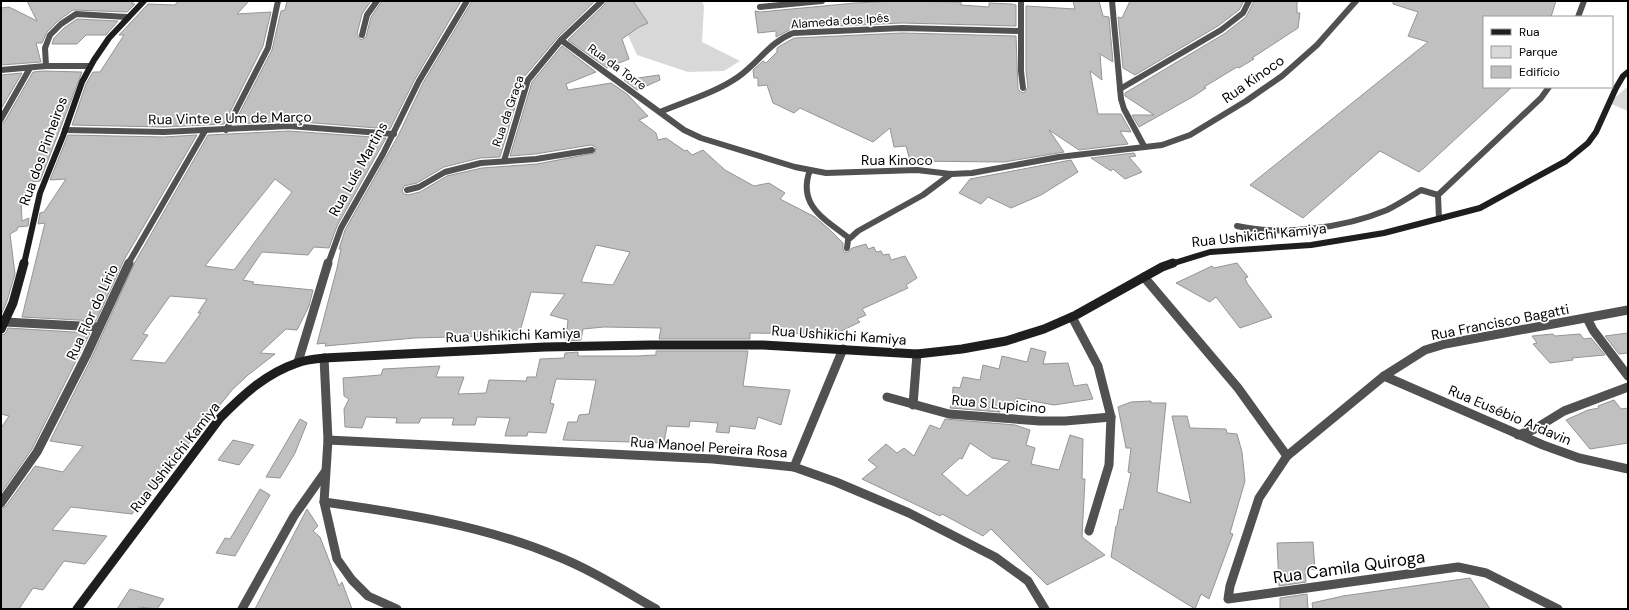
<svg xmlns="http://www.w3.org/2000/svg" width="1629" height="610" font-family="'DM Sans',sans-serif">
<rect width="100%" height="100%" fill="#fff"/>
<g fill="#d8d8d8">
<path d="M621 1H702L704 6 702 42 740 61 724 71 688 72 637 55 616 9Z"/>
<path d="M1628 86V111L1609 103Z"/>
</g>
<g fill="#c0c0c0" stroke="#959595" fill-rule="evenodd">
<path d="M27 1H135L131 4H135L127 12 73 10 58 21 47 32 42 43H36L41 62 1 65V8L9 7 37 21Z"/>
<path d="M178 1H249L237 14 271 12 263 46 224 124 164 127 72 125 86 84 93 72H100L124 35H119L148 4 175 5Z"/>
<path d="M287 1H371L362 14 357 34 361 40 366 37 371 17 382 1H461L415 79 390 129 289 121 234 124 272 50 281 11 285 10Z"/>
<path d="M472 1H595L558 37 524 77 500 157 480 158 444 167 417 183 404 186 402 191 404 194 408 195 420 192 447 176 482 168 537 164 595 153 596 147 591 145 535 154 510 156 532 82 562 46 596 72 566 84 568 90 611 83 627 94 648 116 639 120 656 133 658 140 666 138 685 151 687 150 692 155 703 150 725 170 754 186 769 183 785 193 780 199 815 217 830 230 843 243V249L844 252H848L852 248 866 244 868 249 874 247 876 252 881 251 883 255 889 254 891 260 905 256 917 278 906 285 908 288 862 309 866 315 857 319 860 322 835 334 750 333V339H659L661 328 604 327 583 329 581 340 566 341 568 320 550 315 565 294 531 292 519 335 415 338 325 346 326 343 317 344 337 268 341 249H339L345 230 398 136 423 83ZM596 245 630 252 613 285 581 282Z"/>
<path d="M607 1H633L648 23 639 27 622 39 629 59 607 68 568 40 605 4Z"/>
<path d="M895 1 961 2V5L989 7V3L1012 4 1016 5V26L902 23 793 28 776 37V31L758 33 755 11 760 12 855 3Z"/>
<path d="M1073 1H1099L1103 16 1109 17 1113 62 1100 54 1102 80 1090 71 1098 114H1121L1131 132 1120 131 1128 144 1079 150 1049 130 1064 152 1004 162 910 161 906 146 894 147 890 128 873 142 800 108 794 113 773 103 767 85 758 86V78H754L753 70 763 61 766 63 777 52V48L780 46 794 38 902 33 1016 36 1018 89 1021 92 1024 93 1028 87 1026 71V6L1075 9Z"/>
<path d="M1130 1H1244L1239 10 1218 26 1135 75 1123 68 1118 17 1122 18Z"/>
<path d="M1254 1H1297V13H1300L1298 28 1252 58 1254 59 1239 68 1237 67 1204 87 1206 88 1194 96 1139 127 1132 115H1154L1125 96V93L1224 34 1246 17Z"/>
<path d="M1393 1H1556L1551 17H1484V87H1512L1425 167 1419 172 1380 151 1303 218 1250 185 1428 42 1408 36 1418 12 1393 4Z"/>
<path d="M77 19 118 21 106 35H86L77 44H52L54 38 64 28Z"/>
<path d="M44 71 82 72 40 181 31 182 21 200 22 221 29 218 28 226 18 227 17 230 10 234 15 274 7 301 1 315V124L5 121 33 72Z"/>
<path d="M22 73 1 109V75Z"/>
<path d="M659 75 660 80 637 90 624 80Z"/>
<path d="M289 131 386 138 337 226 329 248 314 247 308 255 262 252 243 280 254 282 252 284 313 290 309 306 297 330 286 329 260 353 275 354 248 375 232 390 132 514 71 507 52 530 107 536 85 564 64 561 43 590 33 588 19 609H1V509L6 506 35 466 63 472 83 446 50 441 91 359 135 262 208 135ZM275 179 292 192 234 270 205 266ZM170 296 207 299 198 313H201L165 363 131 360 148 335 143 334Z"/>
<path d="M68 135 164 137 197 135 124 260 96 321 22 317 45 223 38 224 40 213 44 212 66 179 50 180Z"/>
<path d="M1134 153 1136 156 1129 157 1142 172 1125 179 1113 169 1111 171 1091 158Z"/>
<path d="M1071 160 1078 172 1041 195 1011 208 988 197 981 204 959 193 970 179Z"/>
<path d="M1237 263 1248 277 1245 278 1247 283 1272 317 1240 328 1216 297 1210 302 1176 283 1212 266 1214 268Z"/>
<path d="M8 328 90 333 32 449 1 493V428L9 416 1 414V335L5 334Z"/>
<path d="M1628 333V353L1619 354 1605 336Z"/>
<path d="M1553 334 1555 336 1580 334 1584 339 1591 338 1605 355 1572 358 1573 360 1550 363 1533 344 1537 343 1532 336Z"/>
<path d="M1031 348 1046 352 1043 364 1068 363 1074 386 1087 384 1093 399 1054 405 1016 398 1012 410 997 411 1000 412 950 408 952 403 953 387 960 388 963 377 980 380 983 365 999 369 1002 356 1027 362Z"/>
<path d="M656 351H748L743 386 790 390 781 425 758 417 755 429 730 426 729 433 716 432 718 423 690 421 689 427 667 426 664 443 563 440 568 422H577L579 415 589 414 596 380 556 379 550 403 554 404 546 433 528 432 527 436H505L510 418 477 417 475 425H452L454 418H421L419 423H396L397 418 366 417 362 428 345 427 344 409 349 399 344 396 343 378 381 375 383 369 440 366 436 377H464L458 394 486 393 489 380 526 381 527 377H536L540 359 564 358 565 353 578 352V356H637L656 355Z"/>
<path d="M1614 400 1621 409 1628 408V443L1590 449 1566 420 1588 410 1599 408 1598 406Z"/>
<path d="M1151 401V403H1166L1157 492 1191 503 1172 416H1187L1190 428 1226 429 1227 433 1237 434 1242 452 1245 481 1230 533 1233 534 1209 599 1201 594 1195 609 1111 557 1116 526H1117L1120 509 1123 510 1131 473 1128 472 1131 448H1126L1118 407 1131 402Z"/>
<path d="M300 419 307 423 295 453 280 478 266 477Z"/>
<path d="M945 419 1015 425 1030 430 1026 445 1035 448 1031 464 1059 470 1070 435 1083 439 1082 479H1085L1082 537 1105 555 1047 585 991 529 983 536 942 514 940 516 862 479 877 467 868 460 886 444 897 453 904 448 914 456 930 425 940 429ZM970 443 992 458 1010 461 967 496 942 474 960 458 962 459Z"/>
<path d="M233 440 254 445 239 465 218 460Z"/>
<path d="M260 489 270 495 235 556 216 553 225 538 230 539Z"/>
<path d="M307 509 318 526 313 531 320 537 339 586 342 582 352 609H255Z"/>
<path d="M1313 542 1315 570 1305 568 1306 582 1279 586 1277 543Z"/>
<path d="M1470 578 1490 609H1313L1312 603 1343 596Z"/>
<path d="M130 589 164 599 157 609 139 607 137 609H117Z"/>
<path d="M1307 594 1308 609H1280V598Z"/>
</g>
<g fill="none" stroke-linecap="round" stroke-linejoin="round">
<g stroke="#515151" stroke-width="6">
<path d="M1021 1V71L1023 88"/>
<path d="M1112 1 1121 99 1124 109 1144 146"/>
<path d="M760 7 822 1"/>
<path d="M1578 17 1584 1"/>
<path d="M362 35 367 15 377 1"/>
<path d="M561 40 684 130 701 138 795 167 826 173 917 170 951 174 972 173 1059 157 1162 145 1190 135 1246 101 1282 76 1317 45 1356 1"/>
<path d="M46 66 45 48 50 35 61 24 76 14 127 17"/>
<path d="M1 70 46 66H90"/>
<path d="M1120 89 1221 30 1243 13 1249 1"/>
<path d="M660 112C686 101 715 93 738 77 758 63 770 42 793 33L902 28 1021 31"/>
<path d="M1 119 30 68"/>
<path d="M65 130 164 132 289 126 394 134"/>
<path d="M226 130 268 48 278 1"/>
<path d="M504 161 528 80 561 40 602 1"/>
<path d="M810 170C797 205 824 219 849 238"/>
<path d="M407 190 419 187 445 172 481 163 536 159 592 150"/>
<path d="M1439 219 1438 195 1541 98 1549 87"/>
<path d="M1237 226C1282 236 1344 228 1387 210 1399 204 1410 197 1421 190L1438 195"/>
<path d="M847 248 848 240 858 231 923 195 951 174"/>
<path d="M128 264 205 131"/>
<path d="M328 264 341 228 383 154 419 81 467 1"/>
</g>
<g stroke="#515151" stroke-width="9">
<path d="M1144 277 1238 388 1287 456"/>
<path d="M1072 317 1098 366 1111 417 1109 465 1089 531"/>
<path d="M1587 318 1593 330 1628 376"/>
<path d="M5 322 99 327"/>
<path d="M324 358 328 440 324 502 337 559 352 580 368 596 397 609"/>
<path d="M298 362 328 263"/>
<path d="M1384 376 1543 445 1579 458 1628 469"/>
<path d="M887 397 949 414 1040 421H1065L1111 417"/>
<path d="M913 405 917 354"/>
<path d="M1518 435 1533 430 1564 411 1628 387"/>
<path d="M328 440 713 459 794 467 836 482 909 513 995 557 1028 581 1045 609"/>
<path d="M794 467 843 349"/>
<path d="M324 502C402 513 481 525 554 555 590 569 623 590 656 609"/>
<path d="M1 503 37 452 86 356 129 263"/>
<path d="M242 609 294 516 325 472"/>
<path d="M1558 609 1486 573 1458 567 1228 599 1230 586 1259 498 1287 456 1384 376 1425 350 1445 344 1628 310"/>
</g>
<g stroke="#1e1e1e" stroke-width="6">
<path d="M24 264 40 193 63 136 82 82 94 60 109 38 144 1"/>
<path d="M1171 264 1210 252 1311 245 1384 233 1480 208 1566 161 1588 143 1596 132 1616 88 1623 76 1628 72"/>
</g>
<g stroke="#1e1e1e" stroke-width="9">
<path d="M1 329 13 303 24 263"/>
<path d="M77 609 220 418C243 395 265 374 297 363 305 360 315 359 324 358L545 347 651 345H763L917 354 962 349 1006 341 1044 329 1076 315 1162 267 1173 263"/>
</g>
</g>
<g text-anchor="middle" stroke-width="3.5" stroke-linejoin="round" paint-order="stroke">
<g font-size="12" fill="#000" stroke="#fff">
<text transform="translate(840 21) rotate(-4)" y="4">Alameda dos Ipês</text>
<text transform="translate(617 67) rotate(36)" y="4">Rua da Torre</text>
<text transform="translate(508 111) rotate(-71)" y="4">Rua da Graça</text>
</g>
<g font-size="14" fill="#000" stroke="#fff">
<text transform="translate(1253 79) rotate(-35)" y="5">Rua Kinoco</text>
<text transform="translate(230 118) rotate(-1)" y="5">Rua Vinte e Um de Março</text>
<text transform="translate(43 151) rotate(-70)" y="5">Rua dos Pinheiros</text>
<text x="897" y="165">Rua Kinoco</text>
<text transform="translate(358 169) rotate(-61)" y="5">Rua Luís Martins</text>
<text transform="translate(1259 235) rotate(-6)" y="5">Rua Ushikichi Kamiya</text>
<text transform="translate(92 312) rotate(-65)" y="5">Rua Flor do Lírio</text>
<text transform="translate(1500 322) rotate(-11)" y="5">Rua Francisco Bagatti</text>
<text transform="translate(513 335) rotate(-2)" y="5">Rua Ushikichi Kamiya</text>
<text transform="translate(839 335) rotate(4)" y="5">Rua Ushikichi Kamiya</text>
<text transform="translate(999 404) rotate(5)" y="5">Rua S Lupicino</text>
<text transform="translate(1510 415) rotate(23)" y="5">Rua Eusébio Ardavin</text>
<text transform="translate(709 447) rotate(4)" y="5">Rua Manoel Pereira Rosa</text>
<text transform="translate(175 457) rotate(-52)" y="5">Rua Ushikichi Kamiya</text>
</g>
<g font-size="17" fill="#000" stroke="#fff">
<text transform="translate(1349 567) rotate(-8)" y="6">Rua Camila Quiroga</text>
</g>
</g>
<rect width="1629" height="610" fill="none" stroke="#000000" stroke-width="4"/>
<rect x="1483" y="16" width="130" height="72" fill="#ffffff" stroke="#999999"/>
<rect x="1491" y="29" width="20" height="6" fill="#1e1e1e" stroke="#999999"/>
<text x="1519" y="36" font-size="12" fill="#000000">Rua</text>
<rect x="1491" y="46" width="20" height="12" fill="#d8d8d8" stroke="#999999"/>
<text x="1519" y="56" font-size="12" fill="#000000">Parque</text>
<rect x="1491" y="66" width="20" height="12" fill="#c0c0c0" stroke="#999999"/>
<text x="1519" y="76" font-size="12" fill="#000000">Edifício</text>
</svg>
